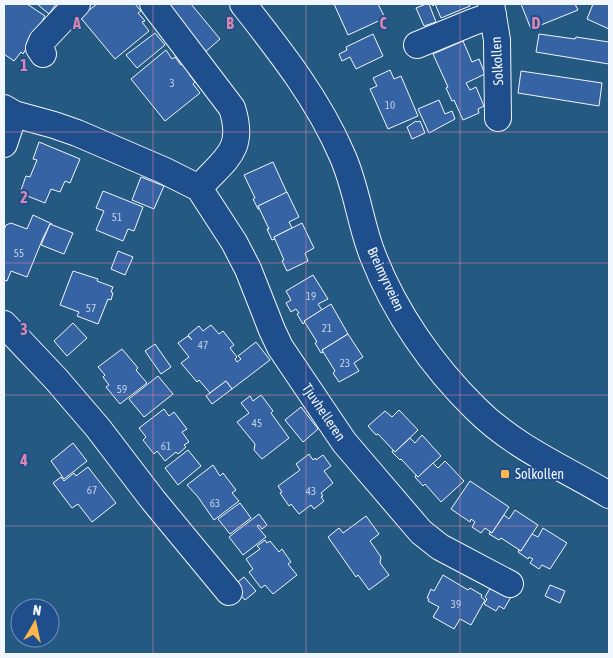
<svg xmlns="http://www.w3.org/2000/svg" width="613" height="658" font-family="'Asap Condensed',sans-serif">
<rect width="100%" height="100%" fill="#1f4e8c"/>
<path fill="#245a82" stroke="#a8bbd7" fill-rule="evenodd" d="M4 4H609V654H4ZM20 608H50V638H20Z"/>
<g fill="#3563a3" stroke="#f2f6ff">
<path d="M4 4H27L45 16 23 54 21 52 14 61 4 54Z"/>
<path d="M37 4H56L49 14Z"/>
<path d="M97 4H135L141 11 138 13 145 21 142 22 149 31 115 59 80 17Z"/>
<path d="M162 4H191L220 39 203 54Z"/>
<path d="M334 4H378L385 18 348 35Z"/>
<path d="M426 4H429L436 22 424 26 416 8Z"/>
<path d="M432 4H469L470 6 441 18 435 4 433 6Z"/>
<path d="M521 4H575L578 10 531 29Z"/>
<path d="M593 4H609V29L587 19Z"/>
<path d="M155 33 165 45 137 68 126 55Z"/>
<path d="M373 34 383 56 356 69 350 57 342 61 339 54 347 50 346 47Z"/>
<path d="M539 34 575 39 576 37 609 42V64L536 52Z"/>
<path d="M463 41 472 62 479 59 485 74 466 83 470 90 476 87 484 106 478 109 479 113 463 120 454 100 452 101 446 88 448 87 433 54Z"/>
<path d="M166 50 172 59 175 57 181 65 184 63 191 72 189 74 195 82 193 84 200 93 165 121 131 79Z"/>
<path d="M390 70 394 79 401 76 418 116 388 129 370 89 377 86 373 78Z"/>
<path d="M521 71 602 83 599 106 518 93Z"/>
<path d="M439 100 445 114 452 111 455 119 429 133 418 109Z"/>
<path d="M416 121 417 122 420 121 425 133 412 139 407 127Z"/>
<path d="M39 142 80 159 70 183 65 181 60 192 51 189 45 203 20 193 26 176 30 177 37 160 33 159Z"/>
<path d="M273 162 287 193 258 206 260 209H258L253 199 255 198 244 175Z"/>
<path d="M141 177 164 186 154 209 132 200Z"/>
<path d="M103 191 143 207 134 231 128 229 123 241 96 230 104 211 96 208Z"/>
<path d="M287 192 299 217 289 222 292 228 274 237 275 239 272 240 267 229H269L258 206Z"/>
<path d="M33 215 52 224H50L43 238 27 277 11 271 7 281 4 280V230L6 225 11 223 27 229Z"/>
<path d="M302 223 314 248 305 253 308 261 287 271 282 261 284 260 274 237Z"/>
<path d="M50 224 73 233 64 254 41 245Z"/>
<path d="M118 251 133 257 125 275 111 269Z"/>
<path d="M73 271 98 279 97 281 113 287 111 292 113 293 111 300 108 299 98 324 77 316 79 312 60 305Z"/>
<path d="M313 275 328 299 318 304 322 310 304 321 305 322 303 324 297 314 299 313 296 309 291 312 286 303 291 300 286 291Z"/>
<path d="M331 304 348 334 322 350 323 352 321 353 315 343 317 342 304 321Z"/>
<path d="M73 323 87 338 67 356 54 341Z"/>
<path d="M211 325 219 334 223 331 234 345 230 348 237 357 235 359 237 362 241 359 238 356 256 342 270 360 232 389 226 381 210 393 199 380 197 382 181 363 189 357 178 343 188 336 192 340 188 335 199 326 203 331Z"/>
<path d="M348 334 363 357 354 363 359 371 339 382 333 373 335 371 322 350Z"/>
<path d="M155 344 171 367 161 374 145 351Z"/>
<path d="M122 349 138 368 136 370 147 383 120 404 106 387 109 385 103 377 105 375 98 367Z"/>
<path d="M158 376 173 394 144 417 129 399Z"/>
<path d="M226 381 232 389 212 404 206 396Z"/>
<path d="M261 395 273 411 271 413 289 438 262 459 254 450 255 444 237 422 249 413 241 403 250 396 253 401Z"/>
<path d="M301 407 318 429 303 442 285 420Z"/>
<path d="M164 409 169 416 174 412 187 429 182 432 189 442 184 445 186 447 178 454 176 452 165 461 157 451 154 454 143 440 146 437 139 428Z"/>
<path d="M399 410 418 430 395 452 378 434 376 435 368 426 385 411 392 417Z"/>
<path d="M422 435 441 456 418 477 401 459 400 460 392 452 393 450 395 452 410 438 415 443Z"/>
<path d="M73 443 87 461 64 479 51 461Z"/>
<path d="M188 450 201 466 178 485 165 468Z"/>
<path d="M309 454 313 460 315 458 316 460 323 455 331 466 324 471 333 483 321 493 323 496 321 497 324 501 314 509 311 505 299 514 291 504 289 506 280 493 282 492 278 486 300 470 296 464Z"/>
<path d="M445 461 464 481 441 502 425 484 423 486 415 477 416 475 418 477 433 463 438 468Z"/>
<path d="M213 465 220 476 223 473 236 490 232 493 239 501 214 520 198 497 187 485Z"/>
<path d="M88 467 116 503 92 522 78 504 72 508 53 483 61 477 64 481 74 473 76 476Z"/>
<path d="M470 481 509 507 492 533 485 528 481 533 472 527 475 522 471 519 470 522 451 509Z"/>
<path d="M240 503 251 518 230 534 218 519Z"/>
<path d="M515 510 538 525 521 551 501 538 499 540 489 534 490 532 492 533 504 515 509 519Z"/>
<path d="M259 514 267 525 262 529 259 525 257 526 266 537 243 555 229 537Z"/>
<path d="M366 516 379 534 370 541 381 557 380 563 389 575 369 590 358 575 356 577 328 537 339 528 343 533Z"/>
<path d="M543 528 567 543 550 569 542 565 539 569 530 563 533 559 529 557 528 559 518 552 519 550 521 551 532 534 538 537Z"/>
<path d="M265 540 267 543 270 541 279 552 282 549 291 562 288 564 297 575 273 594 265 585 261 588 249 572 253 569 246 559 260 549 257 546Z"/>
<path d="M443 575 468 590 470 588 482 595 481 597 485 600 471 625 460 619 454 629 433 617 439 607 428 601 429 599 427 598 431 589 434 591Z"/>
<path d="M244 577 256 591 245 600 233 586Z"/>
<path d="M492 585 511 597 504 609 499 606 496 611 484 604 487 599 485 597Z"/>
<path d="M550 585 565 591 560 603 545 596Z"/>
</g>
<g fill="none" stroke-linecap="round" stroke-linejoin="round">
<defs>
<g id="minor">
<path d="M153 4 232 108C246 151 224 159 199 188"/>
<path d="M243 4C280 51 318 99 342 155 357 188 360 224 373 256 395 313 433 367 476 409 514 447 564 468 609 495"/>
<path d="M491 4 497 40 498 118"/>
<path d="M417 45 473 22 493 15"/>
<path d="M43 54 39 48 42 41 77 4"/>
<path d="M4 108 14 114 54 125 77 133 163 170 199 188 234 242 248 269 272 330 280 347 344 442 421 532 440 547 510 584"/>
<path d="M4 144 14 114"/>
<path d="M4 324 56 379 98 428 153 500 229 592"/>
</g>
</defs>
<use href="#minor" stroke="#f2f6ff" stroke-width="28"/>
<use href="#minor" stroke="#1f4e8c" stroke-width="26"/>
</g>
<path fill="none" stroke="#da87ad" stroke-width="1" stroke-opacity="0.55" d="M153 4V654M306 4V654M460 4V654M4 132H609M4 263H609M4 395H609M4 526H609"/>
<rect fill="#ffb74d" stroke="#1f4e8c" stroke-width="2" x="500" y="469" width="10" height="10" rx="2.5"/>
<g text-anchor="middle" stroke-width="4" stroke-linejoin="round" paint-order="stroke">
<g font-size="11" fill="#c3d1e8">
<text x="172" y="87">3</text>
<text x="390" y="109">10</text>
<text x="117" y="221">51</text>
<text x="19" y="257">55</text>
<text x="311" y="300">19</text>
<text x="91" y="312">57</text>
<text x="327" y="332">21</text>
<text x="203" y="349">47</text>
<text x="345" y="367">23</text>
<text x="122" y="393">59</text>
<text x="257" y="427">45</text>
<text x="166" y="450">61</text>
<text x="92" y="494">67</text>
<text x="311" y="495">43</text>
<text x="215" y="507">63</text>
<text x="456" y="608">39</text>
</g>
<g font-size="14" fill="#f2f6ff" stroke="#1f4e8c">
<text transform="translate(497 61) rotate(-93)" y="5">Solkollen</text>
<text transform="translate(386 279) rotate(65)" y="5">Breimyrveien</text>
<text transform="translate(324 412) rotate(56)" y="5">Tjuvhelleren</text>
</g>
<g font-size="14" fill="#f2f6ff" stroke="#1f4e8c" text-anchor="start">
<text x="515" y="479">Solkollen</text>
</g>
</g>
<g font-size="16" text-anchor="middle" font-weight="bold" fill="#da87ad" stroke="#1f4e8c" stroke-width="4" stroke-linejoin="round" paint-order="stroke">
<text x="77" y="29">A</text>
<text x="230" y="29">B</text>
<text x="383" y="29">C</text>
<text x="536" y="29">D</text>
<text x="24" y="71">1</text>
<text x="24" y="203">2</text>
<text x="24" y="335">3</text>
<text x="24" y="466">4</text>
</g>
<rect width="613" height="658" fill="none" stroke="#f2f6ff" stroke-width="10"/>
<g transform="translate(35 623) rotate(9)"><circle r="24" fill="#1f4e8c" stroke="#7391ba"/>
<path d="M0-4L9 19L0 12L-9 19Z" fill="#ffb74d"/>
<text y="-8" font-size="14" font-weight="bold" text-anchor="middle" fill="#f2f6ff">N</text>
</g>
</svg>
